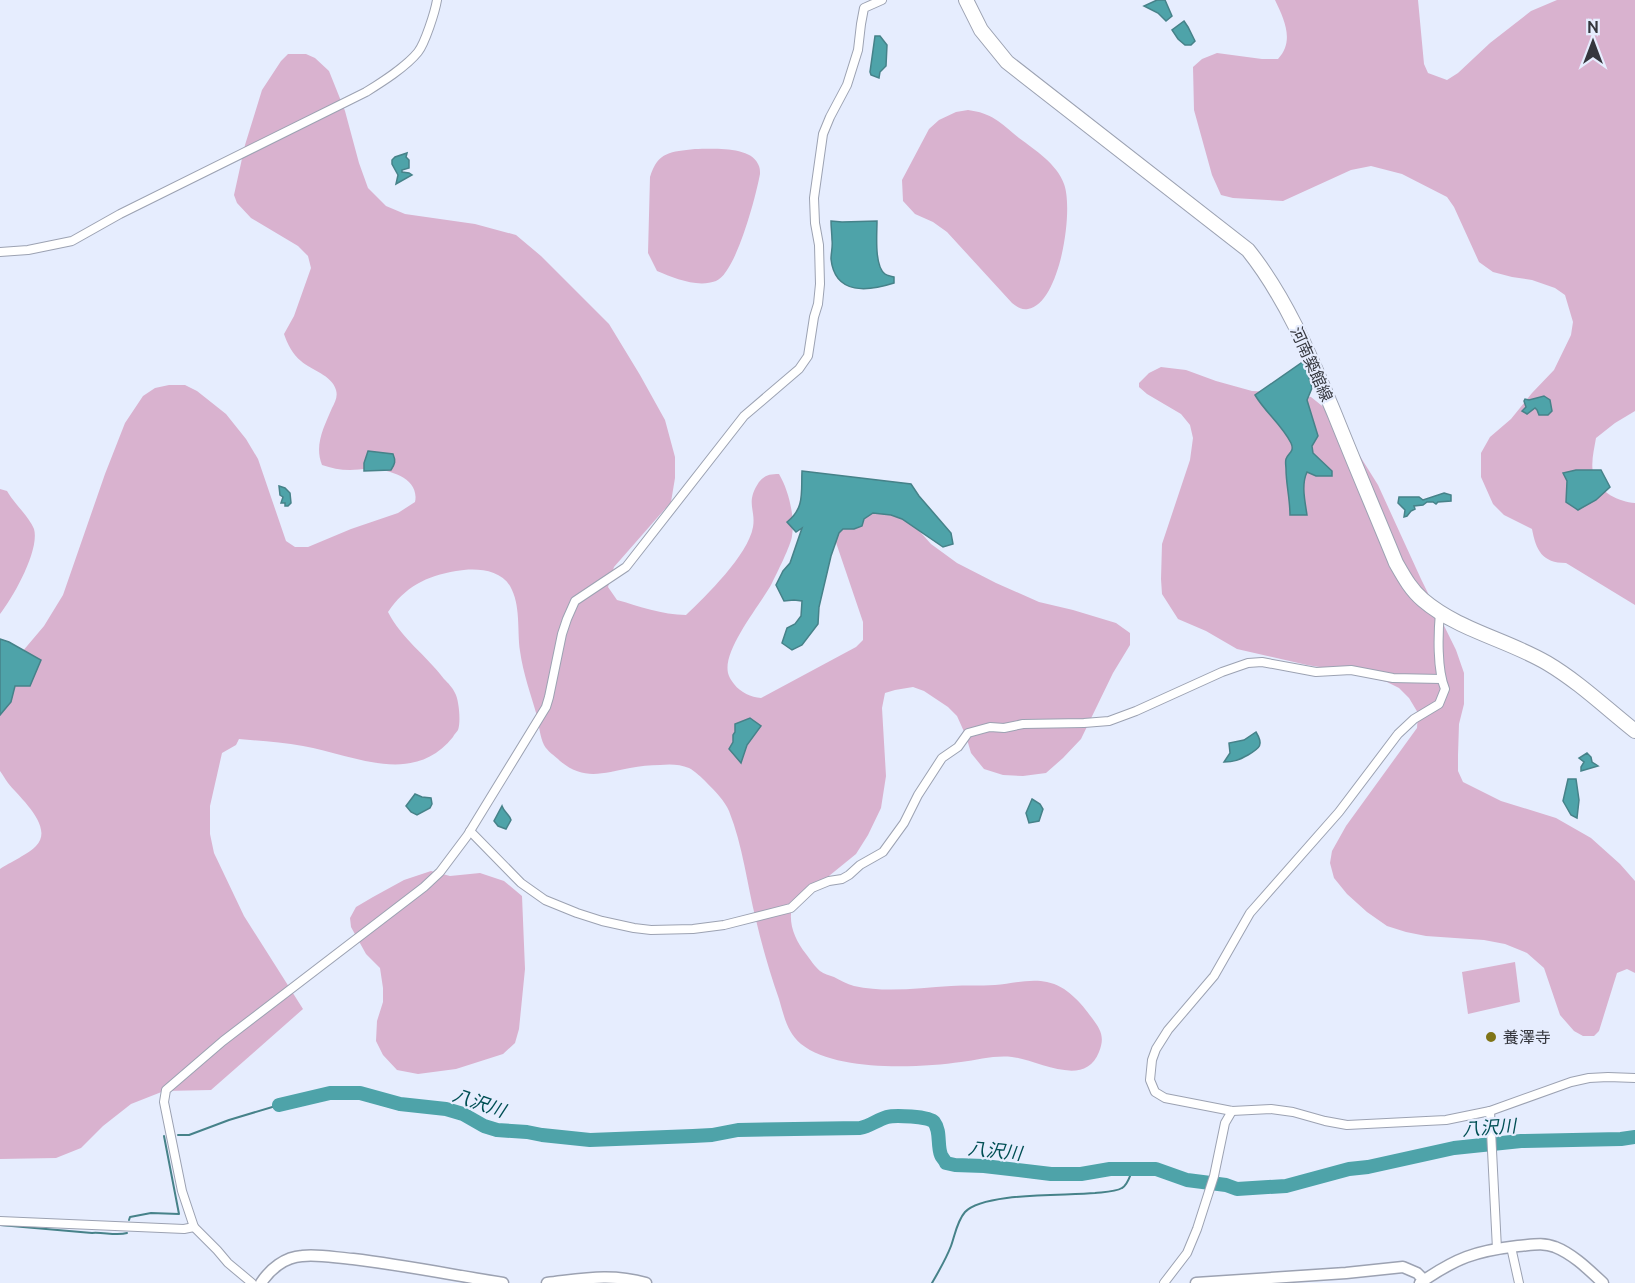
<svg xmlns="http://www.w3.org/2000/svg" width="1635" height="1283" font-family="Ubuntu,'Noto Sans JP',sans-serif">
<rect width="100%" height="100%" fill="#e6edfe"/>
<g fill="#d9b2cf">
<path d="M1275 0H1418L1424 64 1428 73 1447 80 1458 73 1490 43 1531 11 1557 0H1635V411L1615 423 1596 438C1594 450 1590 465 1594 476 1599 492 1619 502 1635 503V605L1566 563C1542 563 1536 550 1532 529L1504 515 1493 504 1481 477V453L1490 437 1511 419 1532 393 1554 370 1571 335 1573 322 1565 295 1555 288 1532 280 1512 277 1493 272 1479 262 1454 207 1447 197 1402 174 1371 166 1351 170 1283 201 1233 198 1221 195 1212 175 1194 110 1193 67 1202 59 1217 53 1262 59H1278C1295 41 1284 19 1275 0Z"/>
<path d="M288 54H306L315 58 329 71 345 111 359 163 368 188 386 206 405 214 475 224 516 235 541 256 609 324 640 375 665 420 675 457V478L671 502 614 567 608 587 617 600C639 606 662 615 686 615 706 596 748 555 753 527 756 509 745 503 759 482 765 475 770 474 779 474 789 491 795 517 792 536 791 545 777 573 772 583 762 603 719 653 729 676 730 679 732 681 734 684 741 693 751 697 761 698L856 647 863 640V622L828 519 875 496 913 524 931 544 957 563 996 583 1039 602 1073 610 1116 623 1130 633V645L1113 673 1081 739 1063 758 1046 773 1023 776 1003 775 984 769 971 753 966 736 957 716 948 707 924 691 913 687 895 690 885 693 882 708 886 776 881 808 868 835 856 854 792 906C788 924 795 940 806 954 810 959 815 967 820 971 824 974 829 975 834 977 840 980 847 984 854 986 886 993 919 988 951 986 966 985 980 986 995 985 1012 984 1030 978 1047 982 1067 986 1081 1003 1092 1018 1101 1030 1105 1037 1099 1052 1085 1089 1038 1060 1012 1057 995 1055 978 1060 961 1062 918 1068 836 1072 801 1044 787 1032 784 1016 779 999 770 973 762 946 756 920 747 884 743 846 729 811 725 801 714 790 706 782 702 778 695 771 689 768 680 764 669 764 660 765 650 765 640 766 630 768 603 773 584 781 560 761 555 756 547 751 544 745 540 737 539 725 537 716 531 695 523 673 520 651 517 630 521 605 510 586 499 568 473 568 456 571 426 576 405 587 388 612 402 639 426 655 444 679 448 683 453 688 455 693 459 700 461 722 458 730 457 732 454 734 453 737 413 787 354 755 303 746 282 742 260 741 239 739L236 745 222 753 210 806V834L214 853 244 916 303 1009 211 1090 164 1091 131 1104 103 1126 81 1148 56 1158 0 1159V869C9 863 30 853 36 846 55 827 19 797 8 783 5 779 3 775 0 771V678L44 626 63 595 105 474 125 423 143 396 155 388 169 385H185L197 391 226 414 246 439 258 459 286 541 295 547H308L351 529 398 513 415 502C420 479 391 470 373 469 365 468 357 470 350 470 340 470 331 468 322 465 314 445 324 427 332 408 335 402 338 397 336 390 332 375 311 370 301 361 293 355 287 343 284 334L294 316 311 268 308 256 298 246 251 218 237 203 234 195 245 145 262 90 281 61Z"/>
<path d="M968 110C992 113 1001 123 1019 138 1035 150 1057 164 1064 184 1074 210 1060 304 1028 309 1021 310 1017 307 1012 303L947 232 933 222 915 214 903 201 902 180 929 129 939 120 956 112Z"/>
<path d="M695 149C712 149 750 146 758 164 760 167 760 171 760 174 756 196 736 273 716 281 697 288 674 278 657 271L648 253 650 177C658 151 671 152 695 149Z"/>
<path d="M1161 367 1186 370 1216 381 1252 391 1288 393 1311 397 1326 409 1338 421 1378 485 1421 579 1456 650 1464 673V704L1459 724 1458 755V771L1463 782 1501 801 1556 818 1591 838 1620 864 1635 881V973L1627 969 1617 973 1599 1031 1594 1036H1583L1574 1031 1560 1015 1544 968 1527 953 1505 944 1484 940 1426 936 1406 932 1387 926 1367 912 1347 894 1334 878 1330 863 1332 851 1346 826 1417 728 1418 713 1409 698 1399 688 1387 682 1338 670 1307 665 1237 649 1206 631 1178 619 1162 594 1161 579 1162 544 1190 460 1193 438 1190 425 1181 414 1147 394 1139 387V383L1149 373Z"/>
<path d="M0 489 7 491C13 502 30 518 34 529 40 550 13 598 0 614Z"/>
<path d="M431 871 450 876 480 873 504 881 522 896 525 969 519 1029 515 1043 503 1054 456 1069 418 1074 397 1070 383 1055 376 1041 377 1021 383 1002V988L380 968 366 954 351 927 350 918 356 907 373 897 404 880Z"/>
<path d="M1515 962 1520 1002 1468 1014 1462 972Z"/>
</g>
<g fill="#4ea3a9" stroke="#468289" stroke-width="1.5">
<path d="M1157 0H1165L1172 16 1166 21 1158 13 1144 6Z"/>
<path d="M1184 21 1188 27 1195 41 1191 45H1185L1178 39 1172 30Z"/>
<path d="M875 36H880L887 45 886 66 880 72 879 78 871 75 870 72Z"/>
<path d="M407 153 406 157 409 160V168L402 170V172L409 173 412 175 396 184 398 175 392 164V160L395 157Z"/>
<path d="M831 221 842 222 877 221C877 234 874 266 885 274 887 276 891 276 894 277V283C869 291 835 296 831 259 831 253 833 246 832 240 832 234 831 228 831 221Z"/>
<path d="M1304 361 1312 388 1307 400 1318 436 1312 446 1313 453 1332 471V476H1316L1307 472C1301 485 1305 501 1307 515H1290C1290 499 1286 484 1286 469 1286 466 1285 462 1286 459 1288 453 1295 452 1291 443 1282 425 1265 412 1255 395Z"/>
<path d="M1544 396 1550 400 1552 411 1548 415H1539L1537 410 1535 408 1527 414 1522 411 1526 407 1524 401 1525 399 1529 400Z"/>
<path d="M368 451 393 454C396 461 395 464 391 470L364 471V463Z"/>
<path d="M1576 470H1601L1610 487 1596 500 1578 510 1566 502 1567 481 1563 473Z"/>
<path d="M802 471 911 484 919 496 951 533 953 544 943 547 902 519 891 515 873 513 864 519 862 526 854 529H843L839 533 831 556 819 607 818 624 802 645 792 650 782 643 787 628 795 624 801 616 802 601 794 600 784 601 776 585 783 571 790 563 802 528 796 532 787 522C805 508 801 492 802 471Z"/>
<path d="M279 486 285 488 290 493 291 503 288 506H285V503H281L283 497 280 495Z"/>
<path d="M1444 493 1451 495V501L1438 502 1436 504 1433 502H1427L1423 505 1414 506 1415 509 1411 511 1407 516 1404 517 1405 510 1398 503 1399 497H1419L1423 500Z"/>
<path d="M0 639 9 642 41 660 30 686H15L11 702 0 715Z"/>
<path d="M750 718 761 726 747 745 741 763 729 749 733 742V735L735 732V724Z"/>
<path d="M1256 732C1264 745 1260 748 1248 755 1239 760 1234 762 1224 762L1230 753 1229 743 1244 740Z"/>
<path d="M1587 753 1591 757 1592 762 1598 766 1581 771V767L1584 762 1579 758Z"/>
<path d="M1568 779H1576L1579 800 1577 818 1571 815 1563 801Z"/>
<path d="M415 794 422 797 431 798 432 804 430 808 417 815 411 812 406 806Z"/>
<path d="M1032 799 1040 804 1043 809 1039 821 1029 823 1026 813Z"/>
<path d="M502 806C504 812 509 814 511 820L506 829 498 826 494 821Z"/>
</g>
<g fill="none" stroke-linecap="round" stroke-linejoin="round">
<g stroke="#468289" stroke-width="2">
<path d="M178 1135H189L229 1120 279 1105"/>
<path d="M129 1220 130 1217 151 1213 179 1214 164 1136"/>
<path d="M0 1225 92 1233C103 1232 117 1236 127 1233"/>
<path d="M932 1283C939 1271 946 1259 951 1246 955 1235 957 1221 965 1212 984 1192 1065 1196 1095 1193 1103 1192 1115 1192 1122 1188 1128 1185 1130 1175 1133 1169"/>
</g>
<path stroke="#4ea3a9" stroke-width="14" d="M279 1105 330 1093H360L400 1104 446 1109 463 1114 484 1126 497 1130 527 1132 542 1135 590 1140 693 1136 712 1135 738 1130 860 1128C870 1126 877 1120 887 1117 894 1115 929 1116 934 1122 941 1131 937 1145 941 1155 942 1158 945 1160 946 1163L955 1165 984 1166 1051 1174H1081L1110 1169H1156L1187 1180 1226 1185 1237 1189 1286 1186 1349 1169 1368 1167 1454 1148 1521 1141 1621 1139 1635 1137"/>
<defs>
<g id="minor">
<path d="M0 252 28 250 72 241 120 214 366 92C382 82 406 67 418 52 425 43 435 12 437 0"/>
<path d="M1440 612C1438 634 1437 670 1445 689L1439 704 1414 719 1398 734 1339 812 1250 913 1214 976 1168 1030 1156 1049 1152 1060 1150 1080 1155 1092 1165 1098 1232 1111 1271 1109 1293 1112 1325 1121 1347 1125 1446 1120 1490 1111 1571 1082 1589 1078 1608 1077 1635 1078"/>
<path d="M470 831 521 883 545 900 577 913 602 921 634 928 651 930 693 929 724 925 791 908 812 888 829 881 842 879 849 875 860 865 883 852 904 823 918 795 942 758 958 747 968 733 990 727 1004 728 1023 724 1084 723 1109 721 1136 711 1222 672 1248 663 1262 662 1316 672 1351 670 1393 678 1441 679"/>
<path d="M1490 1111 1497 1249"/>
<path d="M0 1221 184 1229 194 1227"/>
<path d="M1511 1247 1519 1283"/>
<path d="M252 1283 228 1263 217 1250 194 1227 182 1191 164 1102 166 1090 223 1041 424 887 440 872 467 836 546 707 549 697 562 634 567 619 575 601 626 567 744 416 799 369 808 356 814 317 818 304 820 284 819 245 815 223 814 198 823 134 830 117 847 85 858 50 861 24 864 8 882 0"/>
<path d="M1164 1283 1187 1253 1197 1229 1214 1176 1225 1123 1232 1111"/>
</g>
<g id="tertiary">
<path d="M261 1283C270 1269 285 1257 302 1256 319 1254 336 1258 353 1259 403 1265 453 1275 503 1283"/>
<path d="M547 1283C583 1279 610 1273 646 1283"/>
<path d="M1196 1283 1346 1273 1403 1267 1417 1273 1424 1280"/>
<path d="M1420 1283C1456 1258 1475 1251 1518 1246 1531 1245 1543 1242 1555 1247 1573 1254 1589 1270 1603 1283"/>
</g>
<path id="primary" d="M966 0 981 30 1007 62 1248 250C1287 299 1311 358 1335 415 1355 465 1376 514 1396 563 1404 577 1411 590 1423 600 1458 630 1508 640 1547 663 1579 682 1606 708 1635 731"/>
</defs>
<use href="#minor" stroke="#9ca2b2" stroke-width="10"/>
<use href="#tertiary" stroke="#9ca2b2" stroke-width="13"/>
<use href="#primary" stroke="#9ca2b2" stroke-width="16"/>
<use href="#minor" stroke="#fff" stroke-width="8"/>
<use href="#tertiary" stroke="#fff" stroke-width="10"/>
<use href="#primary" stroke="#fff" stroke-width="14"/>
</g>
<circle fill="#7f7417" stroke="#e6edfe" stroke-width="2" cx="1491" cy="1037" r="6"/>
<g text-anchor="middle" stroke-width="4.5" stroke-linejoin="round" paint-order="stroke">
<g font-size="16" fill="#34363d" stroke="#e6edfe">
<text transform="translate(1312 364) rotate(66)" y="6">河南築館線</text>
</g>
<g font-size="16" fill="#34363d" stroke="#e6edfe" text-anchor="start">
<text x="1503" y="1043">養澤寺</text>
</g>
<g font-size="18" font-style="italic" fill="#004f54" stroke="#e6edfe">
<text transform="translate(479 1103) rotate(19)" y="6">八沢川</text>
<text transform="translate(1489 1128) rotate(-4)" y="6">八沢川</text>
<text transform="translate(995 1151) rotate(6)" y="6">八沢川</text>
</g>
</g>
<g transform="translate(1593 42)" stroke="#e6edfe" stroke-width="4.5" paint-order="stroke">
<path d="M0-4.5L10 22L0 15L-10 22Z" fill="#34363d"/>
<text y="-9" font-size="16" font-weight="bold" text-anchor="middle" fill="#34363d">N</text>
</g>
</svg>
